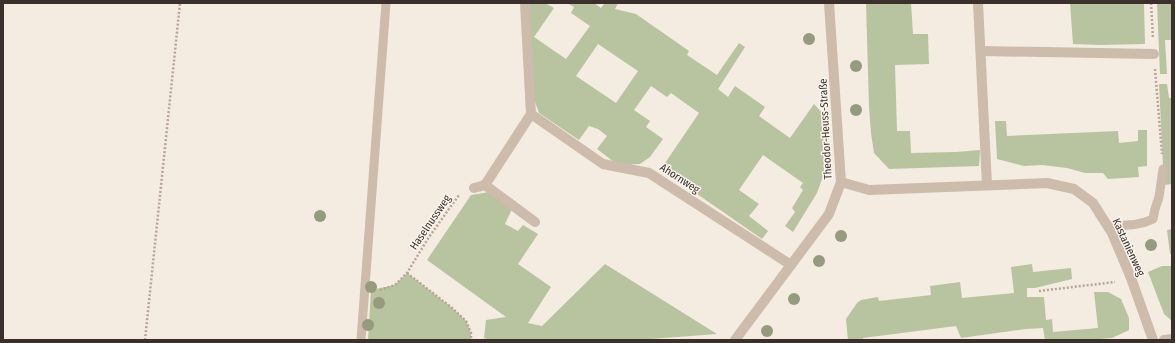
<svg xmlns="http://www.w3.org/2000/svg" width="1175" height="343" font-family="'Fira Sans Condensed',sans-serif">
<rect width="100%" height="100%" fill="#f4ebe1"/>
<g fill="#b8c4a0" fill-rule="evenodd">
<path d="M529 3H545L554 8 534 37 566 59 590 26 571 13 574 7 567 3H594L601 8 605 3H618L615 9 636 14 689 51 687 55 717 75 739 43 745 47 718 89 728 97 735 86 765 107 759 116 790 138 814 104 823 114 824 173 817 193 793 232 785 226 795 212 792 208 803 190 800 187 803 183 763 155 739 190 759 204 749 216 768 231 762 239 661 169 699 113 671 93 667 97 651 86 634 110 650 121 646 127 663 139 650 157 640 164 618 165 597 149 607 136 598 129 589 126 579 140 539 113 533 96ZM598 44 638 71 616 103 576 76Z"/>
<path d="M866 3H911L913 34H928L929 64 895 65 897 131H910L911 153 956 152 980 150 979 166 889 169 874 153 871 133 869 107Z"/>
<path d="M1070 3H1144L1145 44 1099 45 1073 44Z"/>
<path d="M1157 3H1172V40H1165L1167 74H1160Z"/>
<path d="M1159 84H1167L1169 98H1172V184L1164 185Z"/>
<path d="M995 121H1006L1007 136 1118 131 1119 143 1138 141V130H1147V166L1138 167 1139 177 1108 179 1103 173H1085L1067 168 1042 165 1024 166 997 159Z"/>
<path d="M489 192 512 209 505 224 518 231 523 225 538 234 518 264 551 287 528 323 542 326 605 264 717 334 638 340H490L484 338 486 320 506 317 427 260 471 195Z"/>
<path d="M1172 229V254H1170L1167 230Z"/>
<path d="M1032 264 1033 272 1071 268 1072 279 1035 288H1027V297H1044L1046 320 1052 319 1053 332 1098 328 1094 292H1108L1121 299 1129 318V330L1112 338 1088 340H1045L1043 328 1026 329 961 338 956 326 863 338V340H848L846 319 857 303 861 300 878 297 879 301 931 295 930 286 960 282 962 298 1014 293 1011 267Z"/>
<path d="M1162 266H1172V321L1164 314 1148 272Z"/>
<path d="M407 273 451 307 466 321 471 333V340H368L371 290 395 285Z"/>
</g>
<g fill="none" stroke-linecap="round" stroke-linejoin="round">
<g stroke="#b9a596" stroke-width="2.5" stroke-dasharray="2 2" stroke-linecap="butt">
<path d="M1151 3 1153 38"/>
<path d="M1155 69 1162 154"/>
<path d="M407 273 451 307 466 321 471 333V340"/>
<path d="M380 290 395 285 407 273 429 237 459 195"/>
<path d="M1039 291 1115 282"/>
<path d="M145 340 180 3"/>
</g>
<g stroke="#cdbbac" stroke-width="9">
<path d="M1108 226C1123 225 1139 226 1153 219L1155 209 1159 197 1163 169"/>
<path d="M361 340 386 3"/>
</g>
<g stroke="#cdbbac" stroke-width="10">
<path d="M525 3 531 114 603 164 649 173 791 265"/>
<path d="M978 3 987 185"/>
<path d="M981 51 1154 54"/>
<path d="M531 114 485 185 535 222"/>
<path d="M841 182 869 190 1047 183 1074 189 1093 203 1112 233 1131 278 1153 340"/>
<path d="M474 188 485 185"/>
<path d="M735 340 829 214 841 182 829 3"/>
<path d="M1164 340 1172 339"/>
</g>
</g>
<g fill="#969b7f">
<circle cx="809" cy="39" r="6"/>
<circle cx="856" cy="66" r="6"/>
<circle cx="856" cy="110" r="6"/>
<circle cx="320" cy="216" r="6"/>
<circle cx="841" cy="236" r="6"/>
<circle cx="1151" cy="245" r="6"/>
<circle cx="819" cy="261" r="6"/>
<circle cx="371" cy="287" r="6"/>
<circle cx="794" cy="299" r="6"/>
<circle cx="379" cy="303" r="6"/>
<circle cx="368" cy="325" r="6"/>
<circle cx="767" cy="331" r="6"/>
</g>
<g text-anchor="middle" stroke-width="3" stroke-linejoin="round" paint-order="stroke">
<g font-size="11" fill="#3b302b" stroke="#fbf5ee">
<text transform="translate(825 129) rotate(-93)" y="4">Theodor-Heuss-Straße</text>
<text transform="translate(680 178) rotate(33)" y="4">Ahornweg</text>
<text transform="translate(430 222) rotate(-56)" y="4">Haselnussweg</text>
<text transform="translate(1129 247) rotate(65)" y="4">Kastanienweg</text>
</g>
</g>
<rect width="1175" height="343" fill="none" stroke="#3b302b" stroke-width="8"/>
</svg>
